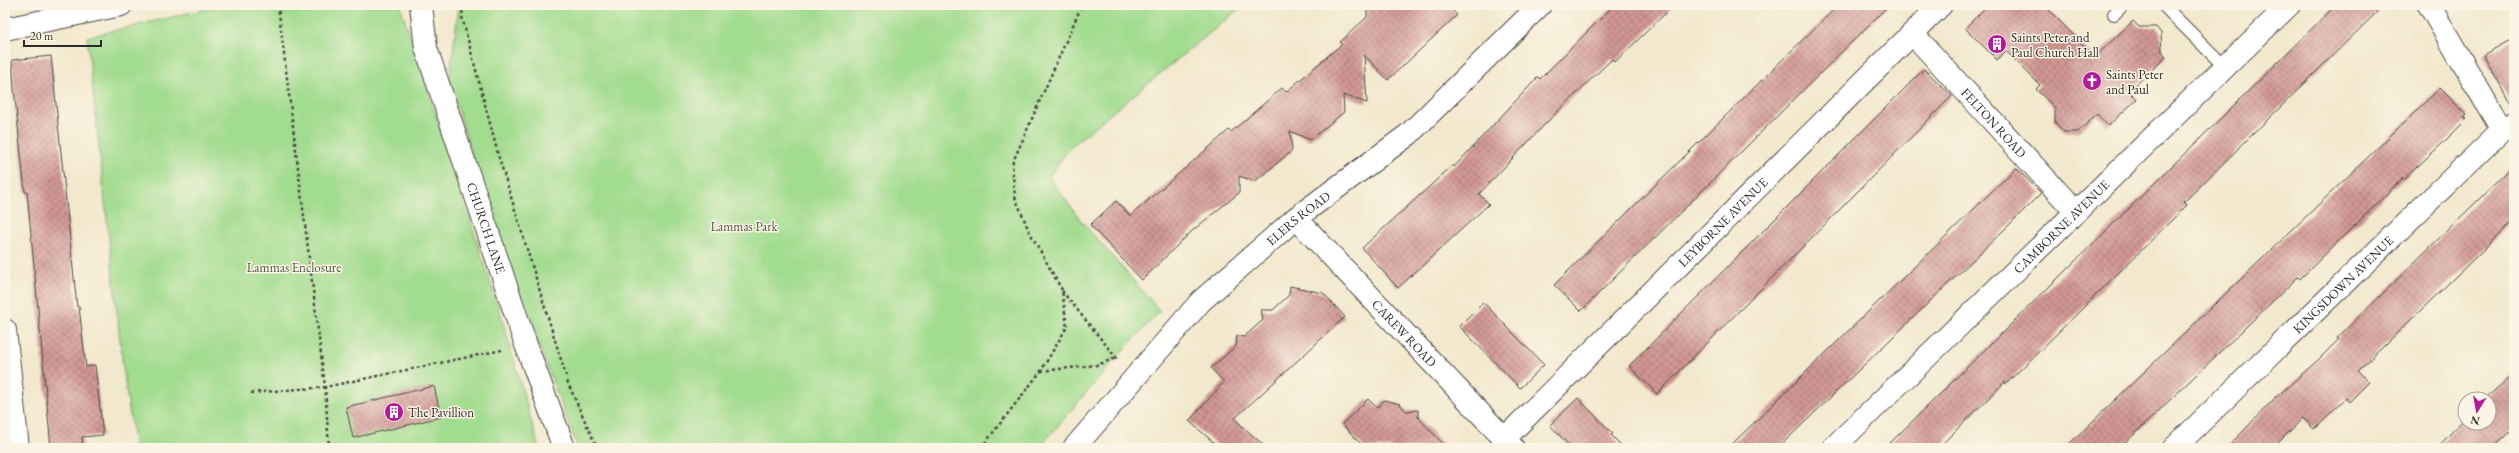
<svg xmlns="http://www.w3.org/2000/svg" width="2519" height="453" font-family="'EB Garamond',serif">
<defs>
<pattern id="building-cross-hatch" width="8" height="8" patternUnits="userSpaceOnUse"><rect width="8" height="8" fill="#d19794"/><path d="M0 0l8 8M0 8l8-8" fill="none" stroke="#aa7b79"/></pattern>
</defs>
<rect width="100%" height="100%" fill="#fcf5e5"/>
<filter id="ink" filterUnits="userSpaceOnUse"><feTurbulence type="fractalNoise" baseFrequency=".025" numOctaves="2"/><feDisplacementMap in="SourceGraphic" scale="8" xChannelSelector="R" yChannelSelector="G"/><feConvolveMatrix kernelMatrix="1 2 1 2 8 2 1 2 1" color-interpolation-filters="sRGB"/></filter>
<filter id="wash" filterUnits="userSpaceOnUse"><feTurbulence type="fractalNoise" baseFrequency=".012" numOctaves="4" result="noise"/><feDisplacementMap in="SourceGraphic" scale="16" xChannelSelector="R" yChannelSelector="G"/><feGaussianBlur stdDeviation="0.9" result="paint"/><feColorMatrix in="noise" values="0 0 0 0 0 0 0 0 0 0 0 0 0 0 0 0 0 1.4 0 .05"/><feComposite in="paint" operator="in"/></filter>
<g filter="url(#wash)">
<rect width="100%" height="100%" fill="#f2e8cd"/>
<g fill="#a2dc8f" stroke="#66845d">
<path d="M223 5H400L500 312 539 448H135L124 376 87 37Z"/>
<path d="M459 5H1244L1070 147 1049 177 1082 222 1160 311 1116 358 1039 448H578L500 244 449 81Z"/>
</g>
<g id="blocks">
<g fill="url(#building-cross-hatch)">
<path d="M1367 5H1446L1457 15 1388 80 1364 55 1367 103 1343 95 1344 112 1310 140 1290 131 1292 151 1255 181 1239 176V193L1193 230 1142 280 1090 225 1116 201 1130 216 1229 130 1231 132 1282 88 1286 92 1342 44 1340 42 1367 17Z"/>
<path d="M1614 5H1674L1615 62 1612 59 1546 123 1479 194 1489 204 1398 288 1362 248 1453 165 1454 167 1538 77 1540 79Z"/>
<path d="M1838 5H1889L1581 311 1554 285Z"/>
<path d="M1988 5H2044L2095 57 2133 21 2139 27H2156L2161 33 2162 51 2166 57 2129 91 2137 99 2108 126 2097 114 2078 132H2064L2055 122V108L2036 89 2040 85 2006 51 1997 60 1965 28Z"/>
<path d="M2336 5H2384L2184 202 2187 205 2006 384 2005 382 1938 448H1885Z"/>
<path d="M2514 38V108L2483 55Z"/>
<path d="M51 56 77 307H79L86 367 95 365 103 435 82 437 83 448H51L27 192H25L14 89 12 60Z"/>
<path d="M1924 69 1952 96 1657 394 1629 366Z"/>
<path d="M2440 88 2467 115 2464 117 2467 119 2446 140 2404 179 2403 178 2300 279 2298 277 2120 448H2065Z"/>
<path d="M2514 165V220L2358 371 2369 382 2349 402 2346 398 2314 429 2303 418 2273 448H2227L2274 399 2318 360 2339 339 2337 338Z"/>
<path d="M2016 168 2041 193 2008 226 1778 448H1728Z"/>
<path d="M1290 286 1323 293 1345 317 1234 419 1267 448H1220L1189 421 1224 382 1211 368 1236 346 1237 336 1244 337 1263 320 1261 310H1273L1289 295Z"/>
<path d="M1483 302 1544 365 1520 388 1459 326Z"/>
<path d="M2514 373V428L2492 448H2437L2465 418V423H2489V399H2485Z"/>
<path d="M434 386 441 417 353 438 346 407Z"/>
<path d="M1578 398 1613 434 1611 435 1624 448H1571L1550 425Z"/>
<path d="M1368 399 1377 408 1384 400 1400 404 1406 411 1418 410V417L1447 448H1365L1342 424Z"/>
</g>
</g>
</g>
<g filter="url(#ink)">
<use href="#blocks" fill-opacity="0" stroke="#494743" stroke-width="1"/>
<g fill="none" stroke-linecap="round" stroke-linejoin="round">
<defs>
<g id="service">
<path d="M2163 5 2225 67"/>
<path d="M2114 14 2123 5"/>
</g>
<g id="minor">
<path id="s1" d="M421 5 426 48 526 345 564 448"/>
<path d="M2429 5 2502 130"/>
<path d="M5 29 121 5"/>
<path id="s2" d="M1913 34 2076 212"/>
<path id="s3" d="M1296 218 1513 448"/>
<path d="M5 330 18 448"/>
<path id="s4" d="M1504 439 1941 5"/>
<path id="s5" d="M1074 448 1201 301 1296 218 1409 134 1540 5"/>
<path id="s6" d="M1833 448 2289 5"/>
<path id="s7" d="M2174 448 2502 130 2514 123"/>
</g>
</defs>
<use href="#service" stroke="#494743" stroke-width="14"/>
<use href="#minor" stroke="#494743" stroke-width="24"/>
<g stroke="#494743" stroke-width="2.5" stroke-dasharray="3 3" stroke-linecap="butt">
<path d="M278 5 325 387 329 448"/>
<path d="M463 5 462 17 499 158 566 376"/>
<path d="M1062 291 1118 360"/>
<path d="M1041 371 1097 365 1116 358"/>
<path d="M567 381 597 448"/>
<path d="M251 393 325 387 502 350"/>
<path d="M981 448 1041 371 1067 327 1062 290 1029 231 1015 197 1012 164 1082 5"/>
</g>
<use href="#service" stroke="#fff" stroke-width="12"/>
<use href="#minor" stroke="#fff" stroke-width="22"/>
</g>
</g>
<defs>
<symbol id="building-disc" viewBox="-11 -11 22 22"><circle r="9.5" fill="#b5179e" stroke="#fcf5e5"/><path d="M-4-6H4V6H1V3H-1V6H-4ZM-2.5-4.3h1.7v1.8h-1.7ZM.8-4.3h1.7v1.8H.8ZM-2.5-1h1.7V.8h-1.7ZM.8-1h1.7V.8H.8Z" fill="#fff"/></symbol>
<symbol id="church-disc" viewBox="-11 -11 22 22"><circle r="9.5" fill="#b5179e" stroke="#fcf5e5"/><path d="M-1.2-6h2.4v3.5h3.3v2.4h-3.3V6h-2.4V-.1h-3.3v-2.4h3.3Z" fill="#fff"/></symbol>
</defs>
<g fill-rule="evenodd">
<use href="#building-disc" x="1986" y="33" width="22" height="22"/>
<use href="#church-disc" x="2081" y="70" width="22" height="22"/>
<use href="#building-disc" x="383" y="401" width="22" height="22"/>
</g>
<g text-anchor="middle" stroke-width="3" stroke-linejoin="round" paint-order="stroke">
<g font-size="13" fill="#2b2b2b" stroke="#fcf5e5" text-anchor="start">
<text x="2011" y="42">Saints Peter and<tspan x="2011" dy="15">Paul Church Hall</tspan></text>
<text x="2106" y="79">Saints Peter<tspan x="2106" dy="15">and Paul</tspan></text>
<text x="408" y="417">The Pavillion</text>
</g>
<g font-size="13" fill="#2b2b2b" stroke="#fcf5e5">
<text dy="5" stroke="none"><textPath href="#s2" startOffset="120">FELTON ROAD</textPath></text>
<text dy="5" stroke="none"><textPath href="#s5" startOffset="322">ELERS ROAD</textPath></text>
<text dy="5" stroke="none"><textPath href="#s4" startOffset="308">LEYBORNE AVENUE</textPath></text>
<text dy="5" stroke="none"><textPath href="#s6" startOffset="318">CAMBORNE AVENUE</textPath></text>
<text dy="5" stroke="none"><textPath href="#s1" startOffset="233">CHURCH LANE</textPath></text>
<text dy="5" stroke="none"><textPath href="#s7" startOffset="235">KINGSDOWN AVENUE</textPath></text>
<text dy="5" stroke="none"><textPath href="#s3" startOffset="158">CAREW ROAD</textPath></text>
</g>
<g font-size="13" fill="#495744" stroke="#fcf5e5">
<text x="744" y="231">Lammas Park</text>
<text x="294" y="272">Lammas Enclosure</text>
</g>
</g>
<rect width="2519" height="453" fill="none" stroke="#fcf5e5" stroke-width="20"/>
<g transform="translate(2477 411) rotate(191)"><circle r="19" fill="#fcf5e5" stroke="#a8a49b"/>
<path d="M0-3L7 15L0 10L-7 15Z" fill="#b5179e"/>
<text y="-6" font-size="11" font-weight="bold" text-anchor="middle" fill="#2b2b2b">N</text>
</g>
<path d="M24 40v6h77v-6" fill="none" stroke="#2b2b2b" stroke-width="2"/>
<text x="30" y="40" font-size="12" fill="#2b2b2b" stroke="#fcf5e5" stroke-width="3" paint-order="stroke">20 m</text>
</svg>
